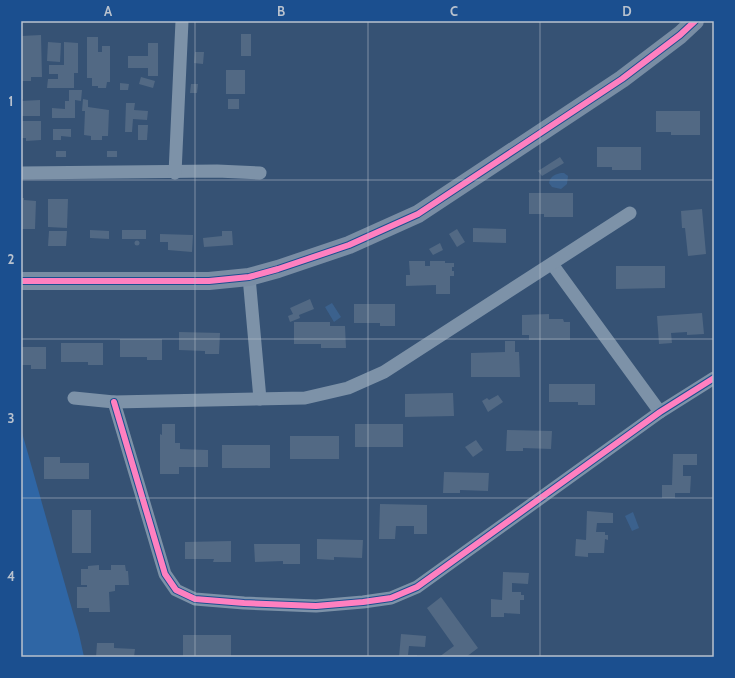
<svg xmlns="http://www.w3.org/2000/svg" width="735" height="678" font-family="Cabin,sans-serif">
<rect width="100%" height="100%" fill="#365274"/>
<path fill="#2f66a5" d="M21 429 79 634 84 657H21Z"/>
<g fill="#3b618d">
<path d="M561 173H564L568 176 567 184 561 189 552 187 549 183C550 176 556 174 561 173Z"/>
<path d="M332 303 341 317 334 322 325 307Z"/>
<path d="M633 512 639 528 632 531 625 516Z"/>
</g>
<g fill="#526984">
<rect x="241" y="34" width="10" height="22"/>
<path d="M41 35 42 77H31V81H22L21 36Z"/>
<path d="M87 37H98V52H102V46H110V82H107L106 88H98V86H92V78H87Z"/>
<path d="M48 42 61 43 60 62 47 61Z"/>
<path d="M64 42 78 43V73H74V88H47L48 79H58V74H49V65H64Z"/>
<path d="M148 43H158V76H148V68H128V56H148Z"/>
<path d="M195 52H204L203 64 194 63Z"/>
<rect x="226" y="70" width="19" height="24"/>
<path d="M141 77 155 81 153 88 139 84Z"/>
<path d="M120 83 129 84 128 90H120Z"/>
<path d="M191 84H198L197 93H190Z"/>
<rect x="21" y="90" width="2" height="9"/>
<path d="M69 90H82L81 101 75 100V118H52V108L65 109V101H69Z"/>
<path d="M83 99 88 100V107L109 110 108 136H102V140H91V136L84 135 85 111H82Z"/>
<rect x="228" y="99" width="11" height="10"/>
<path d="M40 100V116H21V101Z"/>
<path d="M126 103H135L134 110 148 111 147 120 133 119 132 132H125Z"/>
<path d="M656 111H700V135H671V132H656Z"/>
<path d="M21 121H41V140L26 141V138H21Z"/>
<path d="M138 125H148L147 140H138Z"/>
<path d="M53 129H71V137L61 136V140H53Z"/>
<path d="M597 147H641V170H612V167H597Z"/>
<rect x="56" y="151" width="10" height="6"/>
<rect x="107" y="151" width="10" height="6"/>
<path d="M560 157 564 163 542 176 538 171Z"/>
<path d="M529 193H573V217H544V214H529Z"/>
<path d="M21 198H24V200L36 201 35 229H21Z"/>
<path d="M48 199H68L67 228 48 227Z"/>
<path d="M702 209 706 254 688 256 685 228H682L681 211Z"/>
<path d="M473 228 506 229V243L473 242Z"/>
<path d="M457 229 465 242 457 247 449 234Z"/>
<path d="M90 230 109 231V239L90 238Z"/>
<rect x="122" y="230" width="24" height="9"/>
<path d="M49 231H67L66 246H48Z"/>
<path d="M222 231H232L233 245 204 247 203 238 222 236Z"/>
<path d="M160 234 193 235 192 252 168 250V242H160Z"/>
<circle cx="137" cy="243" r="2.5"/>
<path d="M440 243 443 250 433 255 429 249Z"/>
<path d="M409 261H425V266H430V261H445V263H454V267H452V271H454V276H450V294H436V285L406 286V275H410Z"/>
<path d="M616 266H665V288L616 289Z"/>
<path d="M310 299 314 309 299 315 300 318 290 322 288 316 293 314 290 308Z"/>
<path d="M354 304H395V326H380V323H354Z"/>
<path d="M702 313 704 334 687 335V332L671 333 672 343 659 344 657 316Z"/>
<path d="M549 314V319H563L564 322H570V340H529V335H522V315Z"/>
<path d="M294 322H330V326H345L346 348H321V344H294Z"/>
<path d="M179 332 220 333 219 354H205V351L179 350Z"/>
<path d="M120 339H162V360H147V357H120Z"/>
<path d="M505 341H515V352H519L520 377H471V353L505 352Z"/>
<path d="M61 343H103V365H88V362H61Z"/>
<path d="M21 347H46V369H31V365H21Z"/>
<path d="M549 384H595V405H578V402H549Z"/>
<path d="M453 393 454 416 405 417V394Z"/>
<path d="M498 395 503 402 488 412 482 401 487 398 489 400Z"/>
<path d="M162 424H175V443H180V449L208 450V467H179V474H160V434L162 435Z"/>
<rect x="355" y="424" width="48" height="23"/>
<path d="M507 430 552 431 551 449 523 448V451H506Z"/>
<rect x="290" y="436" width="49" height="23"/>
<path d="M476 440 483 450 473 457 465 447Z"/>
<rect x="222" y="445" width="48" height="23"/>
<path d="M673 454H697V465H683V476H691L690 493H675V498H662V485H672Z"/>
<path d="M44 457H60V463H89V479H44Z"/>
<path d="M444 472 489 473 488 491 460 490V493H443Z"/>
<path d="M380 504 427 505V534H414V526H396L395 539H379Z"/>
<rect x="72" y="510" width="19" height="43"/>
<path d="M587 511 613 513V523H597L596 532H605V535H608V540L605 539 604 553H588V557L575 556 576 539 586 540Z"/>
<path d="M317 539 363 540 362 558 334 557V560L317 559Z"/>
<path d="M231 541V562H213L214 559H185V542Z"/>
<path d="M254 544H300V564H283V561L255 562Z"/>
<path d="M99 565V570H111V565H125L126 571H128L129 585H115V591L109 592 110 612H89V608H77V587H87V585H81V569H88V566Z"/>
<path d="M503 572 529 573 528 584 512 583V592H521V595H524V600H520V614L504 613V617H491V599L502 600Z"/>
<path d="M441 597 478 648 466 657H439L454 646 427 608Z"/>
<path d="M401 634 426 636 425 647 409 646 408 655H417V657H399Z"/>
<rect x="183" y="635" width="48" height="22"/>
<path d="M97 643H114V648L135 649 134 657H96Z"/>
</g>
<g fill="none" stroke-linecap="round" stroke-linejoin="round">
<g stroke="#7d92a8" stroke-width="13">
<path d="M21 173 217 171 260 173"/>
<path d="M175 173 182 21"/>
<path d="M552 264 660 412"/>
<path d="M249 277 260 399"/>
<path d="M74 398 114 402 305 398 348 388 384 372 630 213"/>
<path d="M114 402 165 574 176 590 195 599 244 603 316 606 363 602 391 598 417 587 660 412 714 378"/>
</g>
<path stroke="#798da4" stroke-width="18" d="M21 281H209L249 277 278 269 349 245 418 214 622 79 680 35 695 21"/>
<defs>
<g id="cycleway">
<path d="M21 281H209L249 277 278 269 349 245 418 214 622 79 680 35 695 21"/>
<path d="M114 402 165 574 176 590 195 599 244 603 316 606 363 602 391 598 417 587 660 412 714 378"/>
</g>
</defs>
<use href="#cycleway" stroke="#1b4f8f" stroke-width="8"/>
<use href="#cycleway" stroke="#ff80c0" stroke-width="6"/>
</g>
<path fill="none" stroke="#b9c2ce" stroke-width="1" stroke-opacity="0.55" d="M195 21V657M368 21V657M540 21V657M21 180H714M21 339H714M21 498H714"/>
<rect width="735" height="678" fill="none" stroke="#1b4f8f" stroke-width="44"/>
<rect x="22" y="22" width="691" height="634" fill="none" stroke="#b9c2ce" stroke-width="1.5"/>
<g font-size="13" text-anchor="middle" font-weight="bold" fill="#b9c2ce">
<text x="108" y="16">A</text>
<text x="281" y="16">B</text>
<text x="454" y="16">C</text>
<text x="627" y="16">D</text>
<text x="11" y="106">1</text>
<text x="11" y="264">2</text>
<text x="11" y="423">3</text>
<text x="11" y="581">4</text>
</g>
</svg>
